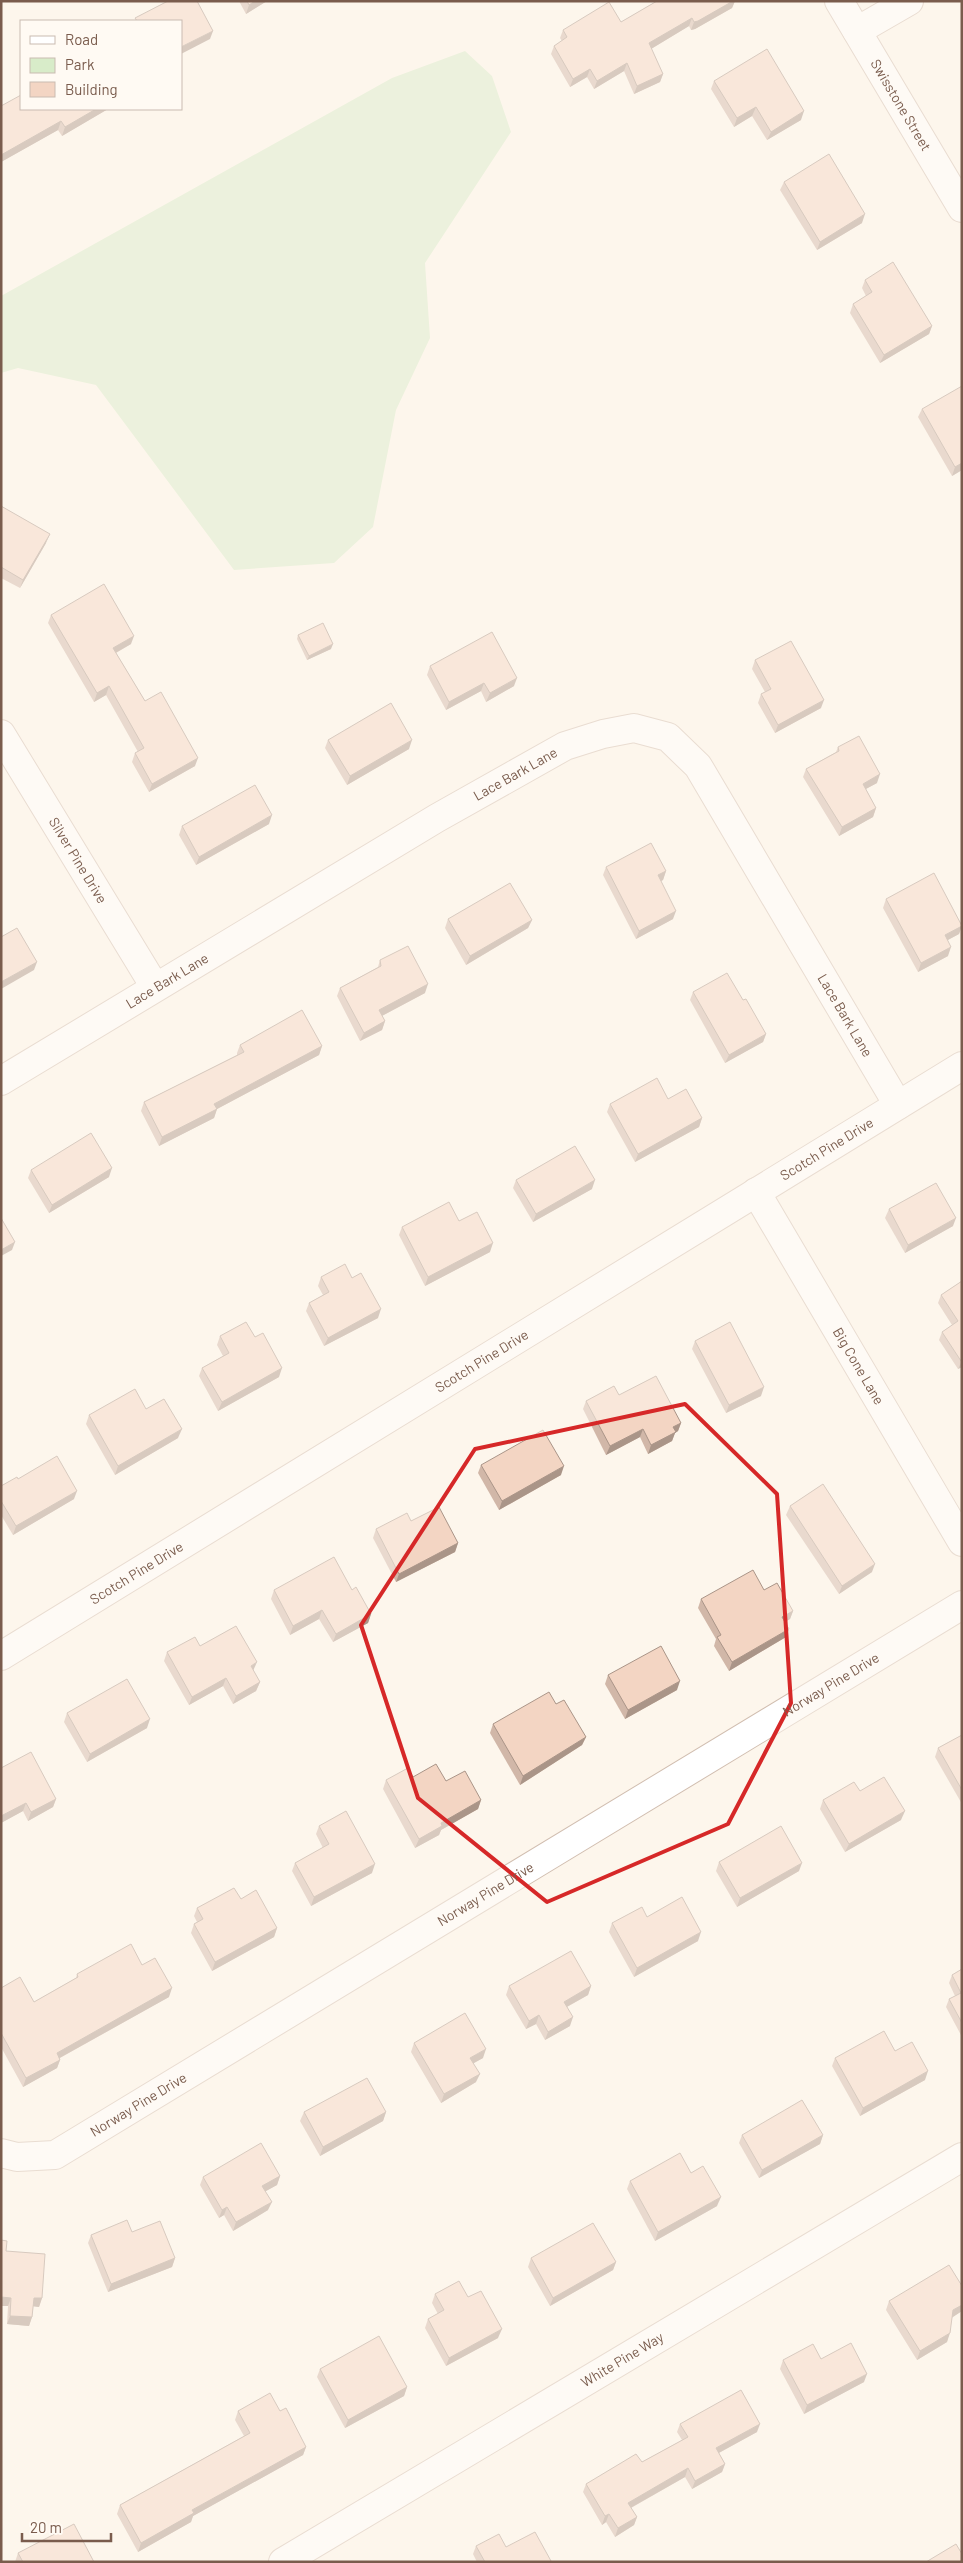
<svg xmlns="http://www.w3.org/2000/svg" width="963" height="2563" font-family="Barlow,sans-serif">
<rect width="100%" height="100%" fill="#fdf6ec"/>
<path fill="#d8ecc9" d="M465 51 492 76 511 132 425 263 430 338 396 410 373 527 334 563 234 570 96 385 18 368 1 373V296L392 78Z"/>
<g fill="none" stroke-linecap="round" stroke-linejoin="round">
<defs>
<g id="street">
<path id="s1" d="M839 1 962 208"/>
<path d="M857 31 909 1"/>
<path id="s2" d="M1 734 155 987"/>
<path id="s3" d="M1 1081 437 818 565 746 603 734 634 728 668 737 698 766 898 1105"/>
<path id="s4" d="M756 1192 962 1542"/>
<path id="s5" d="M1 1656 962 1066"/>
<path id="s6" d="M1 2153 17 2157 55 2155 962 1605"/>
<path id="s7" d="M283 2562 962 2157"/>
</g>
</defs>
<use href="#street" stroke="#d1beb0" stroke-width="30"/>
<use href="#street" stroke="#fff" stroke-width="28"/>
</g>
<g fill="#d1b7a8">
<path d="M239 1H267L246 14Z"/>
<path d="M657 1H735L732 8 695 29 691 30 689 26 651 49 663 74 660 82 634 94 624 71 594 89 587 77 570 87 551 54 554 46 562 41 560 38 563 30 621 22Z"/>
<path d="M714 81 801 120 767 140 752 116 734 127 711 89Z"/>
<path d="M1 106 21 109H108L62 136 58 130 1 162Z"/>
<path d="M784 182 862 223 817 250 780 190Z"/>
<path d="M865 280 932 326 929 334 880 363 850 313 853 304 866 296 862 288Z"/>
<path d="M922 409 962 470 952 476 918 417Z"/>
<path d="M1 506 46 543 20 588 1 578Z"/>
<path d="M51 615 131 644 116 653 145 701 195 766 149 792 132 762 135 753 138 752 106 695 94 702 48 623Z"/>
<path d="M298 635 331 649 307 660 297 639Z"/>
<path d="M755 660 821 708 775 733 758 703 761 694 765 692 752 669Z"/>
<path d="M430 666 514 686 486 702 481 691 446 710 427 675Z"/>
<path d="M328 740 409 749 347 785 325 748Z"/>
<path d="M838 747 877 783 866 789 876 808 873 817 839 836 803 777 806 769 836 752Z"/>
<path d="M269 824 196 865 179 835 182 826Z"/>
<path d="M606 867 666 871 663 880 661 881 673 919 636 939 603 875Z"/>
<path d="M886 899 962 925 959 934 948 940V956L918 972 883 908Z"/>
<path d="M448 919 532 920 528 928 466 965 445 928Z"/>
<path d="M380 960 425 993 382 1016 385 1021 382 1030 360 1041 337 996 340 988 378 967Z"/>
<path d="M693 992 743 1000 766 1034 763 1042 725 1063 690 1000Z"/>
<path d="M240 1045 322 1046 319 1055 217 1109 214 1118 159 1146 141 1111 144 1102 237 1055V1053Z"/>
<path d="M610 1104 702 1118 699 1127 635 1162 607 1112Z"/>
<path d="M31 1170 109 1177 49 1213 28 1178Z"/>
<path d="M516 1180 592 1189 533 1222 513 1188Z"/>
<path d="M889 1209 953 1226 905 1253 885 1218Z"/>
<path d="M402 1227 490 1252 425 1286 399 1235Z"/>
<path d="M321 1277 352 1278 378 1318 324 1346 306 1311 309 1303 323 1295 318 1286Z"/>
<path d="M962 1281V1367L958 1369 939 1340 942 1332 952 1325 938 1303 941 1295Z"/>
<path d="M220 1336 255 1337 279 1377 218 1411 199 1376 202 1368 223 1356 217 1345Z"/>
<path d="M695 1341 761 1396 726 1413 692 1349Z"/>
<path d="M619 1395 681 1423 678 1431 675 1433 672 1441 648 1454 640 1437 606 1455 583 1409 586 1401Z"/>
<path d="M146 1409 178 1438 115 1475 86 1424 89 1415Z"/>
<path d="M481 1465 561 1475 499 1510 478 1473Z"/>
<path d="M18 1479 74 1499 13 1535 1 1515V1486Z"/>
<path d="M790 1506 872 1572 839 1594 786 1515Z"/>
<path d="M411 1521 458 1543 455 1552 396 1582 373 1538 376 1529Z"/>
<path d="M274 1590H352L371 1614 368 1623 333 1642 319 1619 290 1635 271 1599Z"/>
<path d="M764 1590 793 1611 790 1619 785 1622 789 1629 786 1637 729 1671 714 1646 716 1639 698 1608 701 1599Z"/>
<path d="M200 1646 253 1671 260 1682 256 1691 233 1704 223 1686 189 1705 164 1661 167 1652Z"/>
<path d="M608 1675 677 1690 625 1719 605 1684Z"/>
<path d="M556 1704 586 1737 582 1745 520 1785 490 1733 493 1724Z"/>
<path d="M67 1713 147 1728 87 1762 64 1722Z"/>
<path d="M962 1735V1804L935 1757 938 1748Z"/>
<path d="M1 1768 56 1799 53 1807 28 1821 23 1811 1 1823Z"/>
<path d="M413 1777 446 1781 481 1800 478 1809 441 1830 439 1835 415 1848 383 1789 386 1780Z"/>
<path d="M860 1791 901 1820 845 1852 820 1809 823 1800Z"/>
<path d="M319 1826 372 1873 311 1906 292 1871 295 1863 323 1848 316 1834Z"/>
<path d="M719 1862 799 1871 737 1907 716 1871Z"/>
<path d="M241 1899 277 1928 274 1937 212 1971 191 1933 194 1924 197 1922 194 1916 197 1908Z"/>
<path d="M647 1917 698 1941 634 1977 609 1932 612 1923Z"/>
<path d="M142 1965 169 1997 60 2058V2060L57 2068 23 2087 1 2047V1988L34 2002 76 1978 77 1974Z"/>
<path d="M962 1969V2037L946 2007 949 1999 955 1996 949 1983 952 1975Z"/>
<path d="M509 1986H591L588 1995 567 2007 570 2026 545 2040 536 2024 526 2029 506 1995Z"/>
<path d="M414 2043 483 2058 473 2063 476 2082 441 2103 411 2052Z"/>
<path d="M895 2051 925 2080 860 2116 832 2066 835 2058Z"/>
<path d="M304 2112H386L383 2121 320 2156 300 2121Z"/>
<path d="M742 2135H823L820 2144 759 2178 739 2143Z"/>
<path d="M280 2176 277 2185 265 2191 268 2210 233 2231 224 2215 219 2218 200 2185 203 2177Z"/>
<path d="M630 2181 717 2206 655 2241 627 2189Z"/>
<path d="M132 2232 175 2258 172 2267 108 2292 88 2243 91 2235Z"/>
<path d="M1 2240 6 2251 42 2298 39 2307 33 2306 32 2317 29 2326 7 2324 8 2306H1Z"/>
<path d="M531 2258 616 2262 613 2270 550 2306 528 2267Z"/>
<path d="M962 2286V2311L952 2317 947 2342 917 2360 886 2310 889 2301Z"/>
<path d="M435 2294 498 2338 446 2366 425 2328 428 2319 438 2314 432 2303Z"/>
<path d="M821 2359 864 2382 804 2414 780 2369 783 2360Z"/>
<path d="M320 2369 407 2387 404 2396 345 2428 317 2377Z"/>
<path d="M238 2411H280L306 2447 303 2455 193 2516 191 2522 138 2552 117 2514 120 2505 244 2436 235 2420Z"/>
<path d="M680 2424 757 2432 719 2453 725 2464 722 2472 692 2489 685 2477 631 2508 637 2517 634 2525 615 2537 606 2522 602 2525 583 2492 586 2484 642 2462 682 2440 677 2432Z"/>
<path d="M476 2546 506 2547 551 2562H477L473 2554Z"/>
<path d="M18 2553 94 2562H15Z"/>
</g>
<g fill="#aa9588">
<path d="M255 1H267L246 14 249 5Z"/>
<path d="M733 1H735L732 8 695 29 691 30 694 22Z"/>
<path d="M692 18 689 26 646 52 649 43Z"/>
<path d="M213 31 210 39 181 54V47Z"/>
<path d="M627 63 624 71 594 89 597 81Z"/>
<path d="M590 69 587 77 570 87 573 79Z"/>
<path d="M663 74 660 82 634 94 637 86Z"/>
<path d="M756 107 752 116 734 127 737 118Z"/>
<path d="M96 109H108L62 136 65 127Z"/>
<path d="M804 111 801 120 767 140 771 132Z"/>
<path d="M61 121 58 130 1 162V155Z"/>
<path d="M865 214 862 223 817 250 820 242Z"/>
<path d="M932 326 929 334 880 363 884 355Z"/>
<path d="M962 463V470L952 476 955 467Z"/>
<path d="M50 534 46 543 20 588 23 580Z"/>
<path d="M134 636 131 644 110 656 113 648Z"/>
<path d="M333 644 331 649 307 660 309 656Z"/>
<path d="M517 678 514 686 486 702 490 693Z"/>
<path d="M484 683 481 691 446 710 449 702Z"/>
<path d="M109 686 106 695 94 702 97 693Z"/>
<path d="M824 700 821 708 775 733 778 725Z"/>
<path d="M412 740 409 749 347 785 350 776Z"/>
<path d="M198 758 195 766 149 792 152 784Z"/>
<path d="M880 774 877 783 860 792 863 784Z"/>
<path d="M876 808 873 817 839 836 842 827Z"/>
<path d="M272 815 269 824 196 865 199 857Z"/>
<path d="M666 871 663 880 655 884 658 875Z"/>
<path d="M676 911 673 919 636 939 639 931Z"/>
<path d="M532 920 528 928 466 965 470 956Z"/>
<path d="M962 926 959 934 942 943 945 935Z"/>
<path d="M951 947 948 956 918 972 921 963Z"/>
<path d="M37 962 34 970 1 989V982Z"/>
<path d="M428 984 425 993 376 1019 379 1010Z"/>
<path d="M385 1021 382 1030 360 1041 364 1033Z"/>
<path d="M766 1034 763 1042 725 1063 729 1055Z"/>
<path d="M322 1046 319 1055 217 1109 214 1118 159 1146 162 1137 214 1104Z"/>
<path d="M702 1118 699 1127 635 1162 638 1154Z"/>
<path d="M112 1168 109 1177 49 1213 52 1205Z"/>
<path d="M595 1180 592 1189 533 1222 536 1214Z"/>
<path d="M956 1218 953 1226 905 1253 908 1245Z"/>
<path d="M15 1242 12 1250 1 1256V1250Z"/>
<path d="M493 1243 490 1252 425 1286 428 1277Z"/>
<path d="M381 1309 378 1318 324 1346 328 1338Z"/>
<path d="M962 1361V1367L958 1369Z"/>
<path d="M282 1368 279 1377 218 1411 222 1402Z"/>
<path d="M764 1387 761 1396 726 1413 729 1405Z"/>
<path d="M681 1423 678 1431 675 1433 672 1441 648 1454 651 1445 673 1427Z"/>
<path d="M182 1429 178 1438 115 1475 118 1466Z"/>
<path d="M643 1429 640 1437 606 1455 610 1446Z"/>
<path d="M564 1466 561 1475 499 1510 502 1501Z"/>
<path d="M77 1491 74 1499 13 1535 16 1526Z"/>
<path d="M458 1543 455 1552 396 1582 399 1574Z"/>
<path d="M875 1564 872 1572 839 1594 842 1586Z"/>
<path d="M322 1610 319 1619 290 1635 293 1626Z"/>
<path d="M793 1611 790 1619 779 1625 782 1617Z"/>
<path d="M371 1614 368 1623 333 1642 336 1634Z"/>
<path d="M789 1629 786 1637 729 1671 732 1662Z"/>
<path d="M257 1662 253 1671 251 1666Z"/>
<path d="M226 1678 223 1686 189 1705 192 1697Z"/>
<path d="M680 1681 677 1690 625 1719 628 1710Z"/>
<path d="M260 1682 256 1691 233 1704 236 1696Z"/>
<path d="M150 1719 147 1728 87 1762 90 1754Z"/>
<path d="M586 1737 582 1745 520 1785 523 1776Z"/>
<path d="M56 1799 53 1807 28 1821 31 1812Z"/>
<path d="M481 1800 478 1809 441 1830 439 1835 415 1848 419 1839 441 1823Z"/>
<path d="M26 1803 23 1811 1 1823V1816Z"/>
<path d="M905 1811 901 1820 845 1852 849 1844Z"/>
<path d="M802 1863 799 1871 737 1907 740 1898Z"/>
<path d="M375 1864 372 1873 311 1906 314 1897Z"/>
<path d="M277 1928 274 1937 212 1971 215 1962Z"/>
<path d="M701 1932 698 1941 634 1977 637 1968Z"/>
<path d="M591 1986 588 1995 561 2010 564 2002Z"/>
<path d="M172 1988 169 1997 54 2061 57 2053Z"/>
<path d="M539 2015 536 2024 526 2029 529 2021Z"/>
<path d="M573 2017 570 2026 545 2040 548 2032Z"/>
<path d="M486 2049 483 2058 467 2067 470 2058Z"/>
<path d="M60 2060 57 2068 23 2087 26 2078Z"/>
<path d="M928 2071 925 2080 860 2116 863 2108Z"/>
<path d="M480 2074 476 2082 441 2103 444 2094Z"/>
<path d="M386 2112 383 2121 320 2156 323 2147Z"/>
<path d="M823 2135 820 2144 759 2178 762 2170Z"/>
<path d="M280 2176 277 2185 259 2195 262 2186Z"/>
<path d="M721 2197 717 2206 655 2241 658 2232Z"/>
<path d="M272 2202 268 2210 233 2231 236 2222Z"/>
<path d="M227 2207 224 2215 219 2218 222 2210Z"/>
<path d="M175 2258 172 2267 108 2292 111 2284Z"/>
<path d="M616 2262 613 2270 550 2306 553 2298Z"/>
<path d="M1 2297 11 2298 8 2306H1Z"/>
<path d="M34 2298H42L39 2307 31 2306Z"/>
<path d="M962 2305V2311L950 2319 953 2310Z"/>
<path d="M10 2316 32 2317 29 2326 7 2324Z"/>
<path d="M502 2329 498 2338 446 2366 449 2358Z"/>
<path d="M950 2333 947 2342 917 2360 920 2351Z"/>
<path d="M867 2374 864 2382 804 2414 807 2405Z"/>
<path d="M407 2387 404 2396 345 2428 348 2420Z"/>
<path d="M760 2424 757 2432 713 2456 716 2448Z"/>
<path d="M306 2447 303 2455 193 2516 191 2522 138 2552 141 2543 192 2510Z"/>
<path d="M725 2464 722 2472 692 2489 695 2481Z"/>
<path d="M688 2468 685 2477 625 2511 628 2503Z"/>
<path d="M609 2514 606 2522 602 2525 605 2516Z"/>
<path d="M637 2517 634 2525 615 2537 618 2528Z"/>
</g>
<g fill="#f3d5c3" stroke="#aa9588">
<path d="M168 1H197L213 31 181 47V21H137L135 18Z"/>
<path d="M247 1H255L249 5Z"/>
<path d="M657 1H733L698 21 694 22 692 18 649 43 663 74 637 86 627 63 597 81 590 69 573 79 554 46 567 37 563 30 609 2 621 22Z"/>
<path d="M767 49 804 111 771 132 756 107 737 118 714 81Z"/>
<path d="M21 95V109H96L65 127 61 121 1 155V106Z"/>
<path d="M829 154 865 214 820 242 784 182Z"/>
<path d="M893 262 932 326 884 355 853 304 872 292 865 280Z"/>
<path d="M962 386V463L955 467 922 409Z"/>
<path d="M1 506 50 534 23 580 1 567Z"/>
<path d="M104 584 134 636 113 648 145 701 161 692 198 758 152 784 135 753 144 748 109 686 97 693 51 615Z"/>
<path d="M323 623 333 644 309 656 298 635Z"/>
<path d="M492 632 517 678 490 693 484 683 449 702 430 666Z"/>
<path d="M791 641 824 700 778 725 761 694 771 689 755 660Z"/>
<path d="M391 703 412 740 350 776 328 740Z"/>
<path d="M859 736 880 774 863 784 876 808 842 827 806 769 839 751 838 747Z"/>
<path d="M255 785 272 815 199 857 182 826Z"/>
<path d="M651 843 666 871 658 875 676 911 639 931 606 867Z"/>
<path d="M934 873 962 926 945 935 951 947 921 963 886 899Z"/>
<path d="M510 883 532 920 470 956 448 919Z"/>
<path d="M17 928 37 962 1 982V937Z"/>
<path d="M408 946 428 984 379 1010 385 1021 364 1033 340 988 381 966 380 960Z"/>
<path d="M727 973 743 1000 746 999 766 1034 729 1055 693 992Z"/>
<path d="M302 1010 322 1046 214 1104 217 1109 162 1137 144 1102 244 1052 240 1045Z"/>
<path d="M657 1078 668 1099 686 1089 702 1118 638 1154 610 1104Z"/>
<path d="M91 1133 112 1168 52 1205 31 1170Z"/>
<path d="M575 1146 595 1180 536 1214 516 1180Z"/>
<path d="M936 1183 956 1218 908 1245 889 1209Z"/>
<path d="M449 1202 459 1221 477 1212 493 1243 428 1277 402 1227Z"/>
<path d="M1 1218 15 1242 1 1250Z"/>
<path d="M345 1264 352 1278 361 1273 381 1309 328 1338 309 1303 329 1292 321 1277Z"/>
<path d="M962 1281V1361H961L942 1332 958 1321 941 1295Z"/>
<path d="M246 1322 255 1337 263 1333 282 1368 222 1402 202 1368 229 1353 220 1336Z"/>
<path d="M730 1322 764 1387 729 1405 695 1341Z"/>
<path d="M656 1376 681 1423 673 1427 676 1432 651 1445 643 1429 610 1446 586 1401 614 1386 619 1395Z"/>
<path d="M135 1389 146 1409 164 1399 182 1429 118 1466 89 1415Z"/>
<path d="M543 1430 564 1466 502 1501 481 1465Z"/>
<path d="M57 1456 77 1491 16 1526 1 1501V1486L17 1477 18 1479Z"/>
<path d="M823 1484 875 1564 842 1586 790 1506Z"/>
<path d="M439 1507 458 1543 399 1574 376 1529 407 1513 411 1521Z"/>
<path d="M334 1557 352 1590 356 1587 371 1614 336 1634 322 1610 293 1626 274 1590Z"/>
<path d="M753 1570 764 1590 777 1583 793 1611 782 1617 789 1629 732 1662 717 1637 721 1635 701 1599Z"/>
<path d="M236 1626 257 1662 251 1666 260 1682 236 1696 226 1678 192 1697 167 1652 195 1637 200 1646Z"/>
<path d="M661 1646 680 1681 628 1710 608 1675Z"/>
<path d="M127 1679 150 1719 90 1754 67 1713Z"/>
<path d="M549 1692 556 1704 564 1700 586 1737 523 1776 493 1724Z"/>
<path d="M962 1735V1790L938 1748Z"/>
<path d="M31 1752 56 1799 31 1812 26 1803 1 1816V1768Z"/>
<path d="M436 1764 446 1781 465 1771 481 1800 441 1823 442 1826 419 1839 386 1780 408 1768 413 1777Z"/>
<path d="M884 1777 905 1811 849 1844 823 1800 854 1782 860 1791Z"/>
<path d="M346 1811 375 1864 314 1897 295 1863 329 1844 319 1826Z"/>
<path d="M781 1826 802 1863 740 1898 719 1862Z"/>
<path d="M234 1888 241 1899 256 1890 277 1928 215 1962 194 1924 203 1919 197 1908Z"/>
<path d="M682 1897 701 1932 637 1968 612 1923 642 1907 647 1917Z"/>
<path d="M131 1944 142 1965 155 1958 172 1988 57 2053 60 2060 26 2078 1 2033V1988L20 1977 34 2002 78 1977 77 1974Z"/>
<path d="M571 1951 591 1986 564 2002 573 2017 548 2032 539 2015 529 2021 509 1986Z"/>
<path d="M962 1969V2023L949 1999 961 1993 952 1975Z"/>
<path d="M465 2013 486 2049 470 2058 480 2074 444 2094 414 2043Z"/>
<path d="M884 2031 895 2051 912 2042 928 2071 863 2108 835 2058Z"/>
<path d="M367 2078 386 2112 323 2147 304 2112Z"/>
<path d="M802 2100 823 2135 762 2170 742 2135Z"/>
<path d="M261 2143 280 2176 262 2186 272 2202 236 2222 227 2207 222 2210 203 2177Z"/>
<path d="M680 2153 691 2173 703 2166 721 2197 658 2232 630 2181Z"/>
<path d="M127 2220 132 2232 160 2221 175 2258 111 2284 91 2235Z"/>
<path d="M593 2223 616 2262 553 2298 531 2258Z"/>
<path d="M1 2240 7 2241 6 2251 45 2254 42 2298H34L32 2317 10 2316 11 2298 1 2297Z"/>
<path d="M949 2265 962 2286V2305L953 2310 950 2333 920 2351 889 2301Z"/>
<path d="M459 2281 468 2297 481 2291 502 2329 449 2358 428 2319 444 2310 435 2294Z"/>
<path d="M379 2336 407 2387 348 2420 320 2369Z"/>
<path d="M851 2343 867 2374 807 2405 783 2360 813 2344 821 2359Z"/>
<path d="M741 2390 760 2424 716 2448 725 2464 695 2481 688 2468 628 2503 637 2517 618 2528 609 2514 605 2516 586 2484 636 2454 642 2462 688 2437 680 2424Z"/>
<path d="M270 2393 280 2411 286 2408 306 2447 192 2510 194 2513 141 2543 120 2505 250 2433 238 2411Z"/>
<path d="M74 2524 94 2562H23L18 2553Z"/>
<path d="M535 2532 551 2561 550 2562H485L476 2546 499 2534 506 2547Z"/>
<path d="M956 2544 962 2554V2562H926Z"/>
</g>
<path d="M0 0H963V2563H0ZM685 1404 777 1494 791 1703 728 1824 547 1902 418 1798 361 1625 475 1449Z" fill="#fdf6ec" fill-opacity=".55" fill-rule="evenodd"/>
<path fill="none" stroke="#d62828" stroke-width="4" stroke-linejoin="round" d="M685 1404 777 1494 791 1703 728 1824 547 1902 418 1798 361 1625 475 1449Z"/>
<g text-anchor="middle" stroke-width="4" stroke-linejoin="round" paint-order="stroke">
<g font-size="14" fill="#7a5c4d" stroke="#fffaf3">
<text dy="5" stroke="none"><textPath href="#s1" startOffset="121">Swisstone Street</textPath></text>
<text dy="5" stroke="none"><textPath href="#s3" startOffset="599">Lace Bark Lane</textPath></text>
<text dy="5" stroke="none"><textPath href="#s2" startOffset="148">Silver Pine Drive</textPath></text>
<text dy="5" stroke="none"><textPath href="#s3" startOffset="194">Lace Bark Lane</textPath></text>
<text dy="5" stroke="none"><textPath href="#s3" startOffset="1094">Lace Bark Lane</textPath></text>
<text dy="5" stroke="none"><textPath href="#s5" startOffset="969">Scotch Pine Drive</textPath></text>
<text dy="5" stroke="none"><textPath href="#s5" startOffset="564">Scotch Pine Drive</textPath></text>
<text dy="5" stroke="none"><textPath href="#s4" startOffset="202">Big Cone Lane</textPath></text>
<text dy="5" stroke="none"><textPath href="#s5" startOffset="159">Scotch Pine Drive</textPath></text>
<text dy="5" stroke="none"><textPath href="#s6" startOffset="962">Norway Pine Drive</textPath></text>
<text dy="5" stroke="none"><textPath href="#s6" startOffset="558">Norway Pine Drive</textPath></text>
<text dy="5" stroke="none"><textPath href="#s6" startOffset="152">Norway Pine Drive</textPath></text>
<text dy="5" stroke="none"><textPath href="#s7" startOffset="395">White Pine Way</textPath></text>
</g>
</g>
<rect width="963" height="2563" fill="none" stroke="#7a5c4d" stroke-width="5"/>
<rect x="20" y="20" width="162" height="90" fill="#fffaf3" stroke="#cabbb1"/>
<rect x="30" y="36" width="25" height="8" fill="#ffffff" stroke="#cabbb1"/>
<text x="65" y="45" font-size="15" fill="#7a5c4d">Road</text>
<rect x="30" y="58" width="25" height="15" fill="#d8ecc9" stroke="#cabbb1"/>
<text x="65" y="70" font-size="15" fill="#7a5c4d">Park</text>
<rect x="30" y="82" width="25" height="15" fill="#f3d5c3" stroke="#cabbb1"/>
<text x="65" y="95" font-size="15" fill="#7a5c4d">Building</text>
<path d="M22 2533v8h89v-8" fill="none" stroke="#7a5c4d" stroke-width="2.5"/>
<text x="30" y="2533" font-size="15" fill="#7a5c4d" stroke="#fffaf3" stroke-width="4" paint-order="stroke">20 m</text>
</svg>
